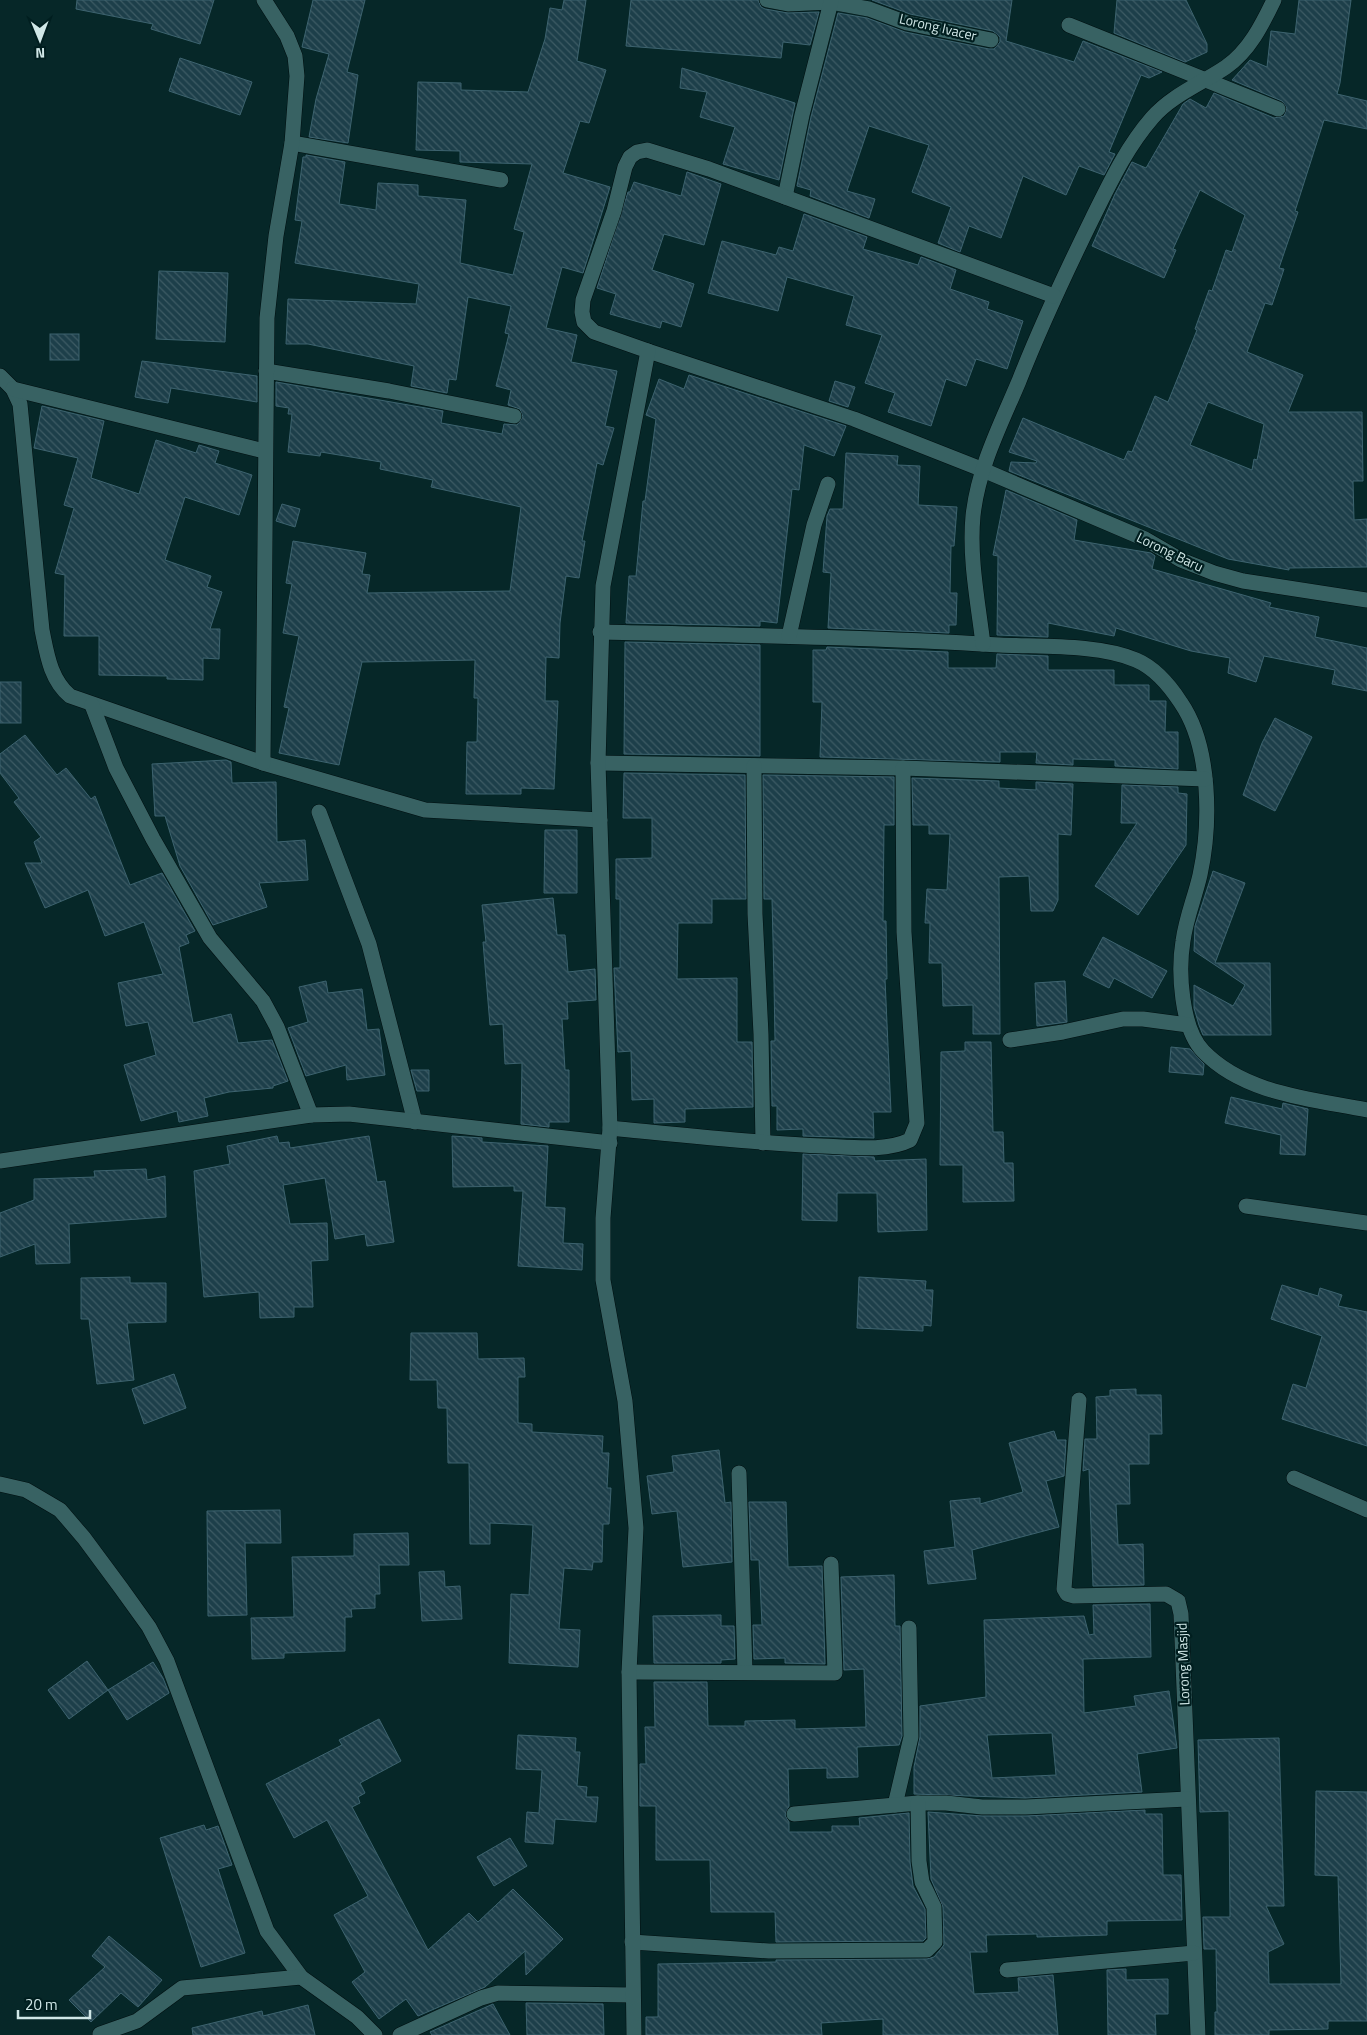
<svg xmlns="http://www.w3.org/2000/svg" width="1367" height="2035" font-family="'Titillium Web',sans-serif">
<defs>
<pattern id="building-back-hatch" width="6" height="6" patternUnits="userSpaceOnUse" patternTransform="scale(1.25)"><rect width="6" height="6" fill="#1d3f4a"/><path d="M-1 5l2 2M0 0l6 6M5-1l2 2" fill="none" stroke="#3d5b64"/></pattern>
</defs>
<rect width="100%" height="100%" fill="#062728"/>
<g fill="url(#building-back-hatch)" stroke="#3d636f" fill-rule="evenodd">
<path d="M77 0H214L200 44 151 29 153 24 76 9Z"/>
<path d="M313 0H365L347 72 358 75 348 143 309 137 316 99 329 54 302 47Z"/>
<path d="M564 0H586L577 61 606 70 589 123 580 121 563 173 610 187 583 273 562 267 546 328 577 335 571 362 617 371 605 426 614 428 603 465 597 463 582 541H585L579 578 566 576 560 623 559 658 546 657 545 701H558L554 789 521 788V794H466L467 742H477L478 698H474L475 660 362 662 339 765 279 753 289 708 284 707 299 636 283 633 292 584 286 583 293 541 366 553 362 574 370 575 367 593 510 591 521 507 431 487 433 480 380 469 381 462 321 452 320 456 288 452 292 414H288L289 408 276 406V382L443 411 441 423 502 434 504 424 517 425 523 417 520 409 508 405 511 390 496 386 509 334 505 333 511 306 468 297 456 380 449 379 447 393 411 386 414 366 308 344H286L288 299 416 304 419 284 295 263 302 221 295 220 303 157H306V155L345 162 339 204 376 210 378 183 418 185V196L466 200 460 263 513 275 524 232 514 229 532 164 460 162V151L416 150 418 82 461 83V90L528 92 545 39 550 8 562 10Z"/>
<path d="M631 0H758L761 7 765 9 788 13 819 12 810 45 783 42 781 58 626 46Z"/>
<path d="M872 0H1012L1006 41 1074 62 1083 41 1162 72 1149 78 1141 75 1109 152 1115 154 1104 175 1079 166 1066 195 1023 176 1001 238 969 226 960 252 938 243 951 207 912 192 929 145 869 126 847 191 875 199 869 218 810 196 811 190 797 186 811 117 838 13 867 18 905 32 989 49H994L1000 42V37L993 31 910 14Z"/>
<path d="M1117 0H1186L1207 44V52L1185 62 1114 33Z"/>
<path d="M1299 0H1351L1340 83 1337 94 1367 101V129L1324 120 1295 211 1298 212 1279 268 1284 269 1272 305 1265 303 1247 352 1303 375 1288 412H1362L1363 481H1353L1354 520 1367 519V567L1289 568V570L1228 559 1009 471 1011 462 1036 463 1037 461 1009 452 1023 418 1124 460 1128 451 1132 452 1155 396 1168 402 1197 330 1195 329 1209 290 1212 291 1226 250 1232 252 1245 215 1200 190 1173 249 1176 250 1164 278 1092 246 1115 194 1132 162 1146 168 1183 104 1190 99 1206 108 1214 93 1274 118 1284 116 1287 108 1282 101 1232 80 1250 60 1267 67 1271 31 1295 34ZM1208 402 1264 424 1257 460 1254 459 1252 470 1190 445Z"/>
<path d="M180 58 252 82 240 115 169 91Z"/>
<path d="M682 68 795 103 779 180 723 164 735 127 700 117 707 92 680 88Z"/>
<path d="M687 172 721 184 704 245 664 234 652 270 694 284 681 327 662 321 660 328 610 314 616 294 597 288 628 192H630L634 182 681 196Z"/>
<path d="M804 214 867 237 863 249 918 265 921 257 956 270 950 289 989 302 987 309 1023 321 1007 369 976 359 966 386 946 379 931 426 888 412 895 393 865 383 882 335 846 325 854 296 787 277 778 311 708 293 722 241 776 255 779 247 793 251Z"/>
<path d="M159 271 228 273 225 342 156 339Z"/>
<rect x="50" y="334" width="29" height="26"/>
<path d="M142 361 257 376V402L171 388 168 403 135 397Z"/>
<path d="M689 375 846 426 834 456 804 445 799 490 792 489 777 623 760 621V626L626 623 629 576H636L643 501H645L656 419 646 415 659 379 684 389Z"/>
<path d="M835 381 855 387 848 407 829 401Z"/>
<path d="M42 406 104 421 91 478 139 494 156 440 196 453 199 445 219 451 215 463 252 475 239 515 185 497 165 560 211 576 207 587 222 592 210 629H220L219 659 203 658V680L167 679V676L99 675V636H64L65 575 55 573 74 508 64 505 78 458 34 448Z"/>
<path d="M846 453 898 456 897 465 920 466 918 505 957 507 954 546H951L950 593H957L956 625H949V633L828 628 831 573 823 572 827 516 830 509H843Z"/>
<path d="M1006 490 1077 520 1074 540 1151 553 1155 556 1152 569 1271 603 1269 607 1319 617 1315 637 1367 648V691L1332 684 1335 670 1264 656 1256 682 1228 673 1230 658 1191 651 1116 628 1114 636 1048 623V637L997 635 998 556 993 555Z"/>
<path d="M282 504 300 509 295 527 276 521Z"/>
<path d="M625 642 760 645V756L624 754Z"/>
<path d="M827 647 948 652V668H996L997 654 1048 656V670H1114V685H1149V701H1166L1165 732H1178V769L1115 766V760L1073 759V765L1036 763 1037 752H1000V762L820 757 822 702H813V650H826Z"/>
<rect x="0" y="682" width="21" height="41"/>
<path d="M1275 718 1312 737 1275 811 1243 795 1262 743Z"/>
<path d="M25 735 57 775 66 768 91 799 95 796 130 885 162 873 195 931 186 935 189 943 179 947 193 1023 231 1014 238 1043 272 1040 288 1081 273 1086V1088L229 1092 204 1098 208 1116 179 1122 177 1111 141 1121 124 1065 156 1055 148 1022 126 1026 118 983 163 974 144 922 105 936 88 890 45 908 25 863H42L34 842 41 837 14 802 19 798 0 773V754Z"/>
<path d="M226 760 231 762 232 783 276 782 277 842 305 840 308 880 259 883 267 907 213 925 180 866 165 816H155L152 764Z"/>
<path d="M624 773 745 775 746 899H712V923H678L677 979 737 978V1042H752L753 1107 685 1109V1122L654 1123V1099L632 1100 631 1051 618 1052 614 968H620V899H616V859L652 858V818H623Z"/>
<path d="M763 775 894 777V825H884L883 921H886L887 979H885L891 1112H873L874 1138 803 1136V1129L777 1130V1106H772L771 1041H775L774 982 772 899H764Z"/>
<path d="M912 778 999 781V788L1036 790V782L1073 784 1071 835 1058 834V900L1053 911H1031L1029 876 999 877 1000 1034H973V1005L943 1006 942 963H929L930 923H925L927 889 947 890 950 834H929V825H913Z"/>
<path d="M1122 785 1178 787V793L1187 794 1186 845 1138 915 1095 886 1137 823H1121Z"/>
<path d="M545 830H577V893H544Z"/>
<path d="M1213 871 1245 883 1215 963H1270L1271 1035H1203L1199 1025 1194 1008V985L1233 1006 1245 985 1194 951 1195 926Z"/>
<path d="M553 898 557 935H565L568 972 595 969 596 1000 567 1002 568 1019H562L565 1070H569V1122H549V1127L521 1124 522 1063 505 1064 503 1024 490 1025 483 942H486L482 905Z"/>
<path d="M1103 937 1167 971 1152 998 1114 978 1109 988 1083 975Z"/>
<path d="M326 981 328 993 362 989 367 1030 379 1029 385 1075 347 1080 346 1065 306 1076 288 1028 308 1022 299 987Z"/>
<path d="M1065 981 1067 1022 1037 1026 1035 983Z"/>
<path d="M965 1042H991L993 1132H1003L1004 1163H1013L1014 1201 963 1202V1165H940L941 1052 965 1051Z"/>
<path d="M1171 1047 1190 1049 1204 1064 1203 1075 1169 1072Z"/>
<path d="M411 1070H429V1091H417Z"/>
<path d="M1231 1097 1282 1109 1283 1103 1308 1109 1305 1155 1280 1154 1281 1135 1225 1123Z"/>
<path d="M277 1136 279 1143 289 1142 290 1148 369 1136 377 1182 385 1181 394 1242 367 1246 365 1234 335 1239 325 1178 283 1185 290 1224 327 1223 328 1260 311 1261 313 1307H294V1317L260 1318 259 1292 204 1297 194 1171 230 1164 227 1146Z"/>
<path d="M452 1136 482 1138V1142L548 1146 545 1207 565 1208 563 1243 583 1244 582 1270 518 1266 523 1191H514V1186L453 1187Z"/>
<path d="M803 1154 874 1157 875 1161 926 1159 927 1230 878 1232 877 1193H837V1221L802 1220Z"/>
<path d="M146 1169 147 1180 165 1176 166 1217 69 1224 70 1263 36 1264 35 1244 0 1257V1213L34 1200V1179L95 1177 94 1171Z"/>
<path d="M130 1277V1283H166V1322L127 1323 134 1380 97 1384 89 1319H81V1278Z"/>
<path d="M859 1277 926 1281 925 1290H933L931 1326 923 1325V1331L857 1328Z"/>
<path d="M1282 1285 1318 1296 1320 1288 1342 1295 1338 1306 1367 1312V1446L1282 1419 1293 1384 1306 1388 1322 1336 1271 1319Z"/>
<path d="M411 1333H477L478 1359 524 1358 525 1377H518V1423L532 1424V1432L603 1436 602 1453H609L607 1488H611L609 1524H603L602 1562H593L592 1570 564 1568 559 1629 580 1630 578 1667 509 1663 511 1594 529 1595 533 1525 490 1523V1544H470L469 1463H448L447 1408H438L437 1380H410Z"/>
<path d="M174 1374 186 1408 144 1424 132 1389Z"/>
<path d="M1136 1389V1395H1161L1162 1434H1149V1464H1129L1130 1504H1116L1118 1545 1143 1544 1144 1585 1093 1586 1089 1469 1083 1471 1085 1439H1097L1096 1397 1110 1396V1390Z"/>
<path d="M1054 1431 1057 1440H1066L1064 1476 1046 1481 1059 1527 972 1550 976 1579 928 1584 924 1551 955 1547 950 1501 980 1498V1504L1023 1492 1009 1443Z"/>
<path d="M719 1450 725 1503 731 1502 732 1562 683 1567 677 1511 652 1514 647 1476 674 1472 672 1456Z"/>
<path d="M749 1502H786L788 1567 822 1566 825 1664 785 1663V1658L754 1659 753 1625H762L759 1560H751Z"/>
<path d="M280 1510 281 1543H245L247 1615 208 1616 207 1511Z"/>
<path d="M408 1533 409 1565H379L380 1594H375V1608L351 1609 352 1617H345V1651L284 1653V1658L252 1659 251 1618 294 1617 292 1557 354 1556V1534Z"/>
<path d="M444 1571 445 1587 460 1586 462 1619 422 1621 419 1572Z"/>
<path d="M894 1575 895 1626H900L902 1736 899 1745 857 1747 858 1777 827 1778V1768L788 1769 789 1806 785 1815 789 1822V1832H832V1826H860L859 1818 909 1813 910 1862 913 1886 925 1909 926 1938 923 1941 776 1942 775 1912H711L710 1860H656V1806H640V1764H646L645 1727H655L654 1682H707L708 1726H745V1721L795 1720V1729L866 1727 864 1669 844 1670 841 1577Z"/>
<path d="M1150 1604 1151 1657 1083 1659 1084 1713 1136 1706 1134 1696 1169 1691 1177 1748 1137 1754 1142 1792 1026 1798 914 1794V1767L920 1737V1706L986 1697 984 1620 1084 1616 1089 1635 1094 1634 1093 1605ZM1052 1733 1056 1775 992 1778 987 1735Z"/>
<path d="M721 1615V1626H734L735 1659 721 1660V1663H654L653 1616Z"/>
<path d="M87 1661 108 1690 69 1719 48 1690Z"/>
<path d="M153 1662 163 1678 169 1693 127 1720 108 1690Z"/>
<path d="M379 1719 401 1761 360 1783 365 1793 358 1797 360 1803 352 1807 428 1950 469 1913 478 1922 513 1889 563 1939 526 1975 525 1951 485 1987 418 2016 406 1999 379 2019 352 1982 365 1972 334 1915 368 1896 327 1820 294 1838 266 1784 342 1745 339 1740Z"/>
<path d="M518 1735 576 1738 575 1752H580L577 1786 587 1787 586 1797H598L596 1822 555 1819 553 1844 525 1842 527 1812 539 1813 542 1770 516 1769Z"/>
<path d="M1279 1738 1284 1906H1266L1284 1944 1268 1952 1269 1984H1341L1338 1876 1315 1875 1316 1791 1367 1792V2021H1328V2029L1269 2030V2035H1215V2012H1217L1216 1949H1204L1203 1917H1230L1229 1811 1200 1812 1198 1740Z"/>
<path d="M1145 1810V1814H1162L1163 1875H1181L1182 1920 1107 1921V1935L1037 1937V1934L986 1935 987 1952H970L974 1994 1019 1992 1018 1978 1053 1975 1058 2035H883V2019L821 2023 822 2035H646V2017H658V1964L776 1962V1960L927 1959 934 1957 944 1945 943 1907 931 1879 928 1812 982 1816H1026Z"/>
<path d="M204 1825 206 1830 218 1826 232 1865 218 1869 245 1953 201 1967 160 1838Z"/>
<path d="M510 1838 527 1866 494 1886 477 1857Z"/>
<path d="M109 1936 162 1980 138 2007 121 1993 91 2022 69 2000 105 1967 92 1956Z"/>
<path d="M1126 1969V1980L1168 1979V2014H1155L1156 2035H1108L1107 1970Z"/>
<path d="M526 2003 603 2004 604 2035H527Z"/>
<path d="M493 2004 510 2035H432L430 2032Z"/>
<path d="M308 2005 315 2035H193L192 2028 262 2011 263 2016Z"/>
</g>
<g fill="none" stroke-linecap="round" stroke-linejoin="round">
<defs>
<g id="minor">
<path d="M767 0 788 4 831 2 869 9 907 23 991 40"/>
<path d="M1069 25 1278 109"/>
<path d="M292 143 501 180"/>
<path d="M785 197 802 115 831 2"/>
<path d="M648 351 854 419 976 467 1145 539 1181 560 1214 573 1243 581 1367 600"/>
<path d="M266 371 389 391 514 416"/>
<path d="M0 376 13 389 20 404 42 630C47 654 50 679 70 696L263 763 425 810 600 820"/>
<path d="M13 389 264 451"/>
<path d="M600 632C734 635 867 637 1000 645 1040 647 1099 644 1136 660 1155 668 1170 686 1181 703 1211 747 1211 824 1200 875 1195 897 1186 918 1183 941 1178 971 1181 1028 1203 1051 1244 1094 1312 1099 1367 1110"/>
<path d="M789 636 814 525 828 484"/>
<path d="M983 644C978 602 969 558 973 516 978 468 1001 424 1019 381 1041 325 1066 272 1092 219 1110 183 1126 148 1152 118 1172 95 1201 84 1226 67 1249 51 1262 25 1274 0"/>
<path d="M92 705 116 768 153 839 210 938 263 1001 277 1027 311 1115"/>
<path d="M263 763 267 318 276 236 292 143 297 76 295 56 287 36 264 0"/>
<path d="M598 763 903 768 1205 779"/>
<path d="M754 766 755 914 761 1034 763 1143"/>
<path d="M319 812 369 944 415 1122"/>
<path d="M1010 1040 1063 1032 1123 1019H1143L1188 1025"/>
<path d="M610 1128C681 1135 752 1143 823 1146 850 1147 886 1152 910 1140L917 1123 904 932 903 768"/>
<path d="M0 1161 311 1115 349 1114 610 1143"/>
<path d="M1246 1206 1367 1223"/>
<path d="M1079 1400 1064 1589 1067 1594 1074 1596 1166 1594 1178 1601 1181 1614 1198 2035"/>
<path d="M739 1473 745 1672"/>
<path d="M1294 1478 1367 1510"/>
<path d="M0 1484 26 1490 60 1510 84 1538 121 1588 149 1627 167 1661 267 1931 301 1977 357 2017 375 2035"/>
<path d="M629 1672 835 1673 831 1564"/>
<path d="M895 1805 911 1737 909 1628"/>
<path d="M794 1814 918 1803H946L982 1807H1026L1187 1799"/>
<path d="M632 1942 769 1951 927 1950 935 1942 934 1907 922 1882 919 1861 918 1803"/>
<path d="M1007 1970 1194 1953"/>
<path d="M100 2034 137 2021 182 1988 301 1977"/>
<path d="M400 2035 481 1998 498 1993 632 1995"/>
<path d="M634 2035 629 1672 636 1528 625 1401 603 1280V1218L610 1128 598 763 603 586 648 351 594 332 584 322 582 312 583 300 614 211 625 167 630 157 637 152 647 150 709 169 1054 296"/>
</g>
</defs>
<use href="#minor" stroke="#000f10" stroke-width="16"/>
<use href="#minor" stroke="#386263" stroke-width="15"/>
</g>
<g text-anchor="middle" stroke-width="4.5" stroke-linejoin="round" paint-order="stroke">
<g font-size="14" fill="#d0e7e7" stroke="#001e1f">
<text transform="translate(938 27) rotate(13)" y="5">Lorong Ivacer</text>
<text transform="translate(1170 552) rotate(26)" y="5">Lorong Baru</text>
<text transform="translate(1183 1664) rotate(-92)" y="5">Lorong Masjid</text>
</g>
</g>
<g transform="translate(40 40) rotate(179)" stroke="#001e1f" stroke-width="4" paint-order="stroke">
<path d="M0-4L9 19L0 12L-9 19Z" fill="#d0e7e7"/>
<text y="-8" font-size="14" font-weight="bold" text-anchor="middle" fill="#d0e7e7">N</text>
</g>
<path d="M18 2010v8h72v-8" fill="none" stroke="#d0e7e7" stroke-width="2.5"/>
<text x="25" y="2010" font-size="15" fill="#d0e7e7" stroke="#001e1f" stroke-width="4" paint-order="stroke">20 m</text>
</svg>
